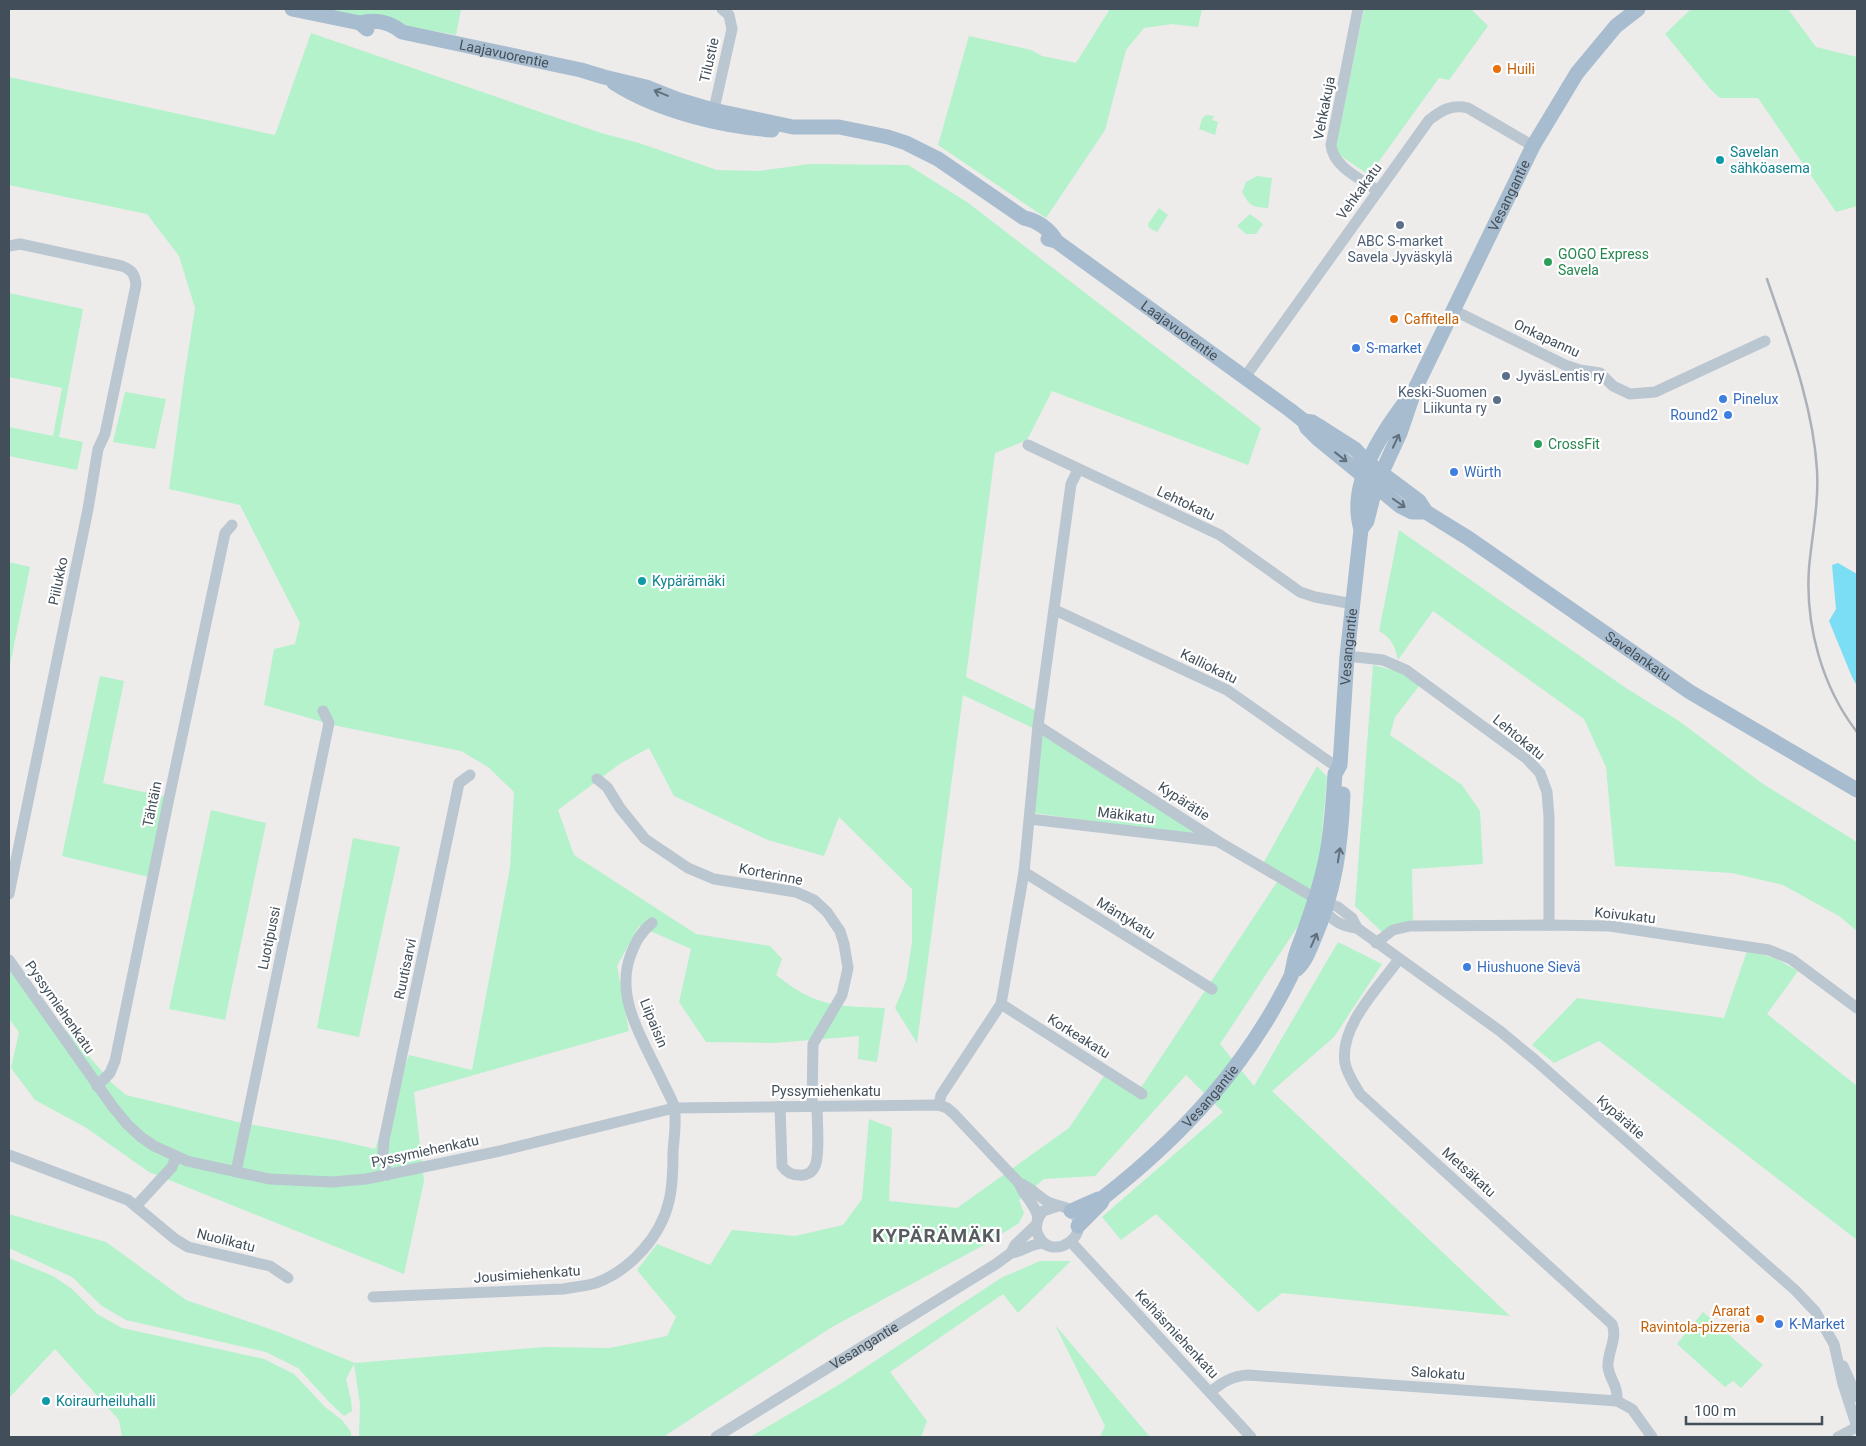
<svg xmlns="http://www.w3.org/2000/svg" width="1866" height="1446" font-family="Roboto,sans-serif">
<rect width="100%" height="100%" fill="#eeebeb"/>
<g fill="#b3f2ca">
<path d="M313 9H461L456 35Z"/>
<path d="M1110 9H1202L1198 27 1172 24 1144 28 1126 50 1105 130 1046 218 938 145 969 36 1031 50 1042 56 1076 63Z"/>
<path d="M1364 9H1471L1488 26 1449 80 1439 78 1369 175 1338 154 1336 146Z"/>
<path d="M1691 9H1788L1816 47 1857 57V206L1836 212 1758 98H1720L1711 90 1665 34Z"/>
<path d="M311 33 601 133 639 143 717 170 759 171 810 164 908 165 967 202 1261 428 1248 465 1052 391 1027 440 995 453 966 677 1037 711 1035 729 963 695 917 1043 895 1008 906 981 912 942V889L839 817 824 856 768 840 674 796 649 748 621 763 558 810 574 855 696 934 770 946 782 959 776 975C816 1007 836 1006 885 1008L877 1062 858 1059 859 1036 774 1043 706 1042 679 1002 691 949 639 926 617 966 629 1031 414 1092 424 1181 404 1274 149 1172 85 1127 35 1100 11 1068 19 1032 9 1019V965L113 1084 126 1095 238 1122 341 1141 375 1149 409 1055 472 1070 510 868 514 792 488 767 461 751 333 725 264 705 274 649 295 644 300 623 240 505 169 489 184 379 195 308 179 256 147 214 9 185V77L275 135Z"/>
<path d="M1206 115 1214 116 1212 120 1218 122 1215 135 1199 129 1202 119Z"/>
<path d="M1257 176 1272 178 1268 208C1251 207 1250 206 1242 192L1246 182Z"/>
<path d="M1159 208 1168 215 1157 232 1149 228 1148 224Z"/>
<path d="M1250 214 1263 224 1256 234H1246L1237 226Z"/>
<path d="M9 293 83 309 59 437 83 442 77 470 9 456V427L53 436 62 388 9 377Z"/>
<path d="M125 392 166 399 155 449 113 442Z"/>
<path d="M1399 530 1626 688 1679 721 1763 784 1857 842V931L1839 916 1783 885 1732 873 1615 866 1606 767 1584 719 1433 611 1398 660C1395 647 1392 638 1379 631Z"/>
<path d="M9 562 30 567 9 670Z"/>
<path d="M1373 665 1400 672 1419 686 1395 717 1390 735 1462 785 1480 811 1483 864 1412 869 1413 920 1382 932 1355 906Z"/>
<path d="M100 676 124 681 103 783 166 797 153 878 62 856Z"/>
<path d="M1041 733 1204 837 1034 813Z"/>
<path d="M1317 766 1327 777 1319 868 1302 920 1220 1044 1254 1086 1338 942 1382 964 1334 1037 1272 1091 1510 1316 1282 1293 1258 1312 1156 1214 1121 1240 1102 1217 1223 1112 1186 1075 1095 1176 1044 1179 1019 1200 1024 1213 1019 1223 984 1245 832 1327 663 1437H359L360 1404 354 1364 346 1379 351 1400 352 1411 344 1416 330 1403 298 1368 266 1352 126 1320 102 1306 72 1277 9 1248V1214L106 1242 186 1300 281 1333 355 1363 544 1347 610 1348 667 1336 676 1317 637 1270 657 1244 710 1265 732 1230 795 1236 843 1225 862 1199 869 1119 892 1128 889 1201 957 1208 1069 1128 1104 1076 1136 1095 1281 876 1264 862Z"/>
<path d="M211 810 266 823 225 1020 169 1009Z"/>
<path d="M353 838 400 847 359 1037 317 1028Z"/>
<path d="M1747 951 1775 958 1798 971 1767 1014 1857 1086V1240L1599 1041 1554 1063 1532 1045 1577 998 1724 1018Z"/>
<path d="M9 1258 53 1276 72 1289 97 1314 122 1328 264 1359 294 1374 325 1407 342 1420 351 1432V1437H122L119 1420 55 1349 9 1398Z"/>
<path d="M1040 1261H1071L1018 1313 1003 1294 890 1372 927 1421 921 1437H750L840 1384 1001 1278Z"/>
<path d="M1703 1312 1763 1365 1741 1388 1733 1381 1725 1387 1677 1344Z"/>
<path d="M1055 1325 1150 1437H1100L1105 1426Z"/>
</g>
<path fill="#7bdef4" d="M1838 563 1857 574V686L1852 677 1829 621 1836 609 1832 565Z"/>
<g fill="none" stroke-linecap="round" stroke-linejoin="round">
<g stroke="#bac6d0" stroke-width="11">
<path d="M1358 9 1331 145C1333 167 1361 179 1378 191"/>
<path d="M712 118 732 29 729 15 722 9"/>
<path d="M9 246 20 244 122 266C132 270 135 274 136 285L105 434 98 449 88 509 9 894"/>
<path d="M1453 310 1565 365 1580 370 1600 373 1613 386 1630 394 1655 392 1765 341"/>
<path d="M1245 377 1429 120C1442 110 1452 104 1468 108L1533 146"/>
<path d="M1028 445 1220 535 1300 592 1315 597 1353 604"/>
<path d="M1055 610 1227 690 1331 763 1340 765"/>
<path d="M1347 656 1383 660 1406 670 1526 758 1540 773 1547 792 1549 817V925"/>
<path d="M1038 726 1219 842 1315 898 1338 907 1352 918 1357 928 1500 1031 1535 1060 1795 1290 1815 1311 1834 1344 1843 1384 1857 1427"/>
<path d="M597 779 607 787 620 808 645 839 688 868 714 879 796 892 814 900 827 912 840 931 844 944 848 968 842 995 813 1044 812 1106"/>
<path d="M1030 819 1216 841"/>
<path d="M1024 872 1212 989"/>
<path d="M1321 907C1331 919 1341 927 1357 928"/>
<path d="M1376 943 1393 930 1410 926 1549 925 1610 926 1769 950 1791 959 1857 1008"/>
<path d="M1399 959C1380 986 1339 1026 1345 1063 1347 1074 1354 1084 1360 1094L1612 1324C1618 1339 1607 1352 1608 1367 1610 1381 1618 1384 1617 1401"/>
<path d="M9 960 113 1107 127 1124 141 1137 154 1146 187 1161 269 1179 332 1182 366 1179 500 1151 674 1108 939 1105 947 1108 954 1114 1019 1183C1023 1196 1037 1205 1038 1219"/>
<path d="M1001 1004 1142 1094"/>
<path d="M97 1086 110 1073 115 1061 169 798 225 533 232 525"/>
<path d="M939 1105 941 1095 1001 1004 1024 872 1038 726 1071 484 1078 470"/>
<path d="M780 1106 782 1166C786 1172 791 1175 799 1175 806 1176 812 1173 815 1166 820 1156 817 1119 817 1106"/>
<path d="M9 1155 128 1200 175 1239 188 1247 270 1266 288 1278"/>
<path d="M236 1172 329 723 323 711"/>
<path d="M387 1175 383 1153 384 1140 459 783 470 775"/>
<path d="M1019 1183C1030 1187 1038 1196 1048 1202 1055 1206 1063 1205 1070 1210 1099 1233 1048 1267 1037 1232 1035 1224 1038 1217 1043 1211L1058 1206"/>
<path d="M136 1206 172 1167 176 1157"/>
<path d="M1071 1242 1251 1437"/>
<path d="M1011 1253C1023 1252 1031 1243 1044 1243"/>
<path d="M373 1297 563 1289C574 1287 586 1286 596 1283 631 1270 661 1236 669 1201 673 1185 673 1168 673 1152 674 1137 677 1120 674 1106 671 1097 665 1087 661 1078 643 1040 614 997 631 954 636 941 641 932 652 923"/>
<path d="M1843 1366 1857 1397"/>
<path d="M1210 1392C1223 1382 1232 1376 1248 1375L1617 1401 1632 1409 1652 1437"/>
<path id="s1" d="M716 1437 996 1264 1011 1253 1015 1245 1037 1224"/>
<path d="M1838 1437 1857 1427"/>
</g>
<g stroke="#a7bcce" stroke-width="15">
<path d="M292 9 360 23 367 29"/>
<path id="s2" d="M360 23C375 19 390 22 402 32L581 70 604 77 646 87 679 100 713 110 793 127H839L888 137 906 143 938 159 1024 218C1036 220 1050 229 1056 241"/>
<path d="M614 83C658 111 720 126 772 130"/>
<path id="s3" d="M1048 239 1056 241 1290 410 1304 421 1307 428 1318 439 1400 506 1412 512H1426"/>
<path id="s4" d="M1304 421 1312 422 1322 428 1355 449 1368 463 1419 501 1426 512 1468 538 1690 692 1857 790"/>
<path id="s5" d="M1361 529 1367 521 1376 485 1400 433 1415 389 1533 146 1577 73 1616 26 1638 9"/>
<path d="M1297 969C1305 962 1310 949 1314 939 1335 891 1341 846 1343 794"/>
<path d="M1071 1211 1098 1199"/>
<path id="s6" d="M1078 1226 1101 1203 1104 1197C1182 1136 1247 1066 1291 976 1293 970 1294 958 1297 951 1309 919 1321 886 1327 853 1332 827 1333 800 1335 774L1340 765 1347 656 1361 529C1346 480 1387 426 1415 389"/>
</g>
<path stroke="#acb0b7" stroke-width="2.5" d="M1767 279C1788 341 1813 404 1817 470 1819 503 1812 535 1809 568 1805 625 1822 687 1857 732"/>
</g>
<defs><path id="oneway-shaft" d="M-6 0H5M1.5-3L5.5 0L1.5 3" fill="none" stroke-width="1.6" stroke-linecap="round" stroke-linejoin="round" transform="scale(1.25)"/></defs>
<g stroke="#60707d">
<use href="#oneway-shaft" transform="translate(661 93) rotate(-158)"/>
<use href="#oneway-shaft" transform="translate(1396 441) rotate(-65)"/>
<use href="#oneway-shaft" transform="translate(1341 457) rotate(38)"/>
<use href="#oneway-shaft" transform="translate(1399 503) rotate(35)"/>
<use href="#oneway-shaft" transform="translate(1339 855) rotate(-81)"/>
<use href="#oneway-shaft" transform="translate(1314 940) rotate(-66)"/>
</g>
<g fill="#e8710a" stroke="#fff" stroke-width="2">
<circle cx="1497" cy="69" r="5"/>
<circle cx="1394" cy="319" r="5"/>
<circle cx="1760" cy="1319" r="5"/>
</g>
<g fill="#0f9aa8" stroke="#fff" stroke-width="2">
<circle cx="1720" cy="160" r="5"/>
<circle cx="642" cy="581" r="5"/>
<circle cx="46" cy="1401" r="5"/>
</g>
<g fill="#5c6f8a" stroke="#fff" stroke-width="2">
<circle cx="1400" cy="225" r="5"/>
<circle cx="1506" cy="376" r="5"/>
<circle cx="1497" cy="400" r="5"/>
</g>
<g fill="#2e9e5b" stroke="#fff" stroke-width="2">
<circle cx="1548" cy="262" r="5"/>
<circle cx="1538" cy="444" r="5"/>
</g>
<g fill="#3f7fe0" stroke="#fff" stroke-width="2">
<circle cx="1356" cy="348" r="5"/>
<circle cx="1723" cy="399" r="5"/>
<circle cx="1728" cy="415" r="5"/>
<circle cx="1454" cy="472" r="5"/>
<circle cx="1467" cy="967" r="5"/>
<circle cx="1779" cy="1324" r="5"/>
</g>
<g text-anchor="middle" stroke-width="4.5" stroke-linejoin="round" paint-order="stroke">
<g font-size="14" fill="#424f5a" stroke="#fff">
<text dy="5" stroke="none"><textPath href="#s2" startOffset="149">Laajavuorentie</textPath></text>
<text transform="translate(709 60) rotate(-77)" y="5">Tilustie</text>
<text transform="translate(1324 108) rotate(-79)" y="5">Vehkakuja</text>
<text transform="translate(1359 191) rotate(-54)" y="5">Vehkakatu</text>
<text dy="5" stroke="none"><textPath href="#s5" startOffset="366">Vesangantie</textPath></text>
<text dy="5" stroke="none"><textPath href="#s3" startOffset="161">Laajavuorentie</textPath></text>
<text transform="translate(1547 338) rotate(25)" y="5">Onkapannu</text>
<text transform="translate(1186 503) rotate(25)" y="5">Lehtokatu</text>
<text transform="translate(58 581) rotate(-78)" y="5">Piilukko</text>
<text dy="5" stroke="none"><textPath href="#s6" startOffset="668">Vesangantie</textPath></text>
<text dy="5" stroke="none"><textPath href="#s4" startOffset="411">Savelankatu</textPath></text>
<text transform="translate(1209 666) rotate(26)" y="5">Kalliokatu</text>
<text transform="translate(1519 737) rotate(39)" y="5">Lehtokatu</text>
<text transform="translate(1184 801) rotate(33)" y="5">Kypärätie</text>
<text transform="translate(152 804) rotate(-78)" y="5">Tähtäin</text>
<text transform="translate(1126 815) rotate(7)" y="5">Mäkikatu</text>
<text transform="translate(771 874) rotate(11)" y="5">Korterinne</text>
<text transform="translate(1625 915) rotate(6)" y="5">Koivukatu</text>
<text transform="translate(1126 918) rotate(32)" y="5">Mäntykatu</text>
<text transform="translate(269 938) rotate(-78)" y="5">Luotipussi</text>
<text transform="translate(405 969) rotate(-78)" y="5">Ruutisarvi</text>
<text transform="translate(60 1007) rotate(55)" y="5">Pyssymiehenkatu</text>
<text transform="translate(654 1023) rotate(68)" y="5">Liipaisin</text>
<text transform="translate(1079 1036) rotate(32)" y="5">Korkeakatu</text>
<text x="826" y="1096">Pyssymiehenkatu</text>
<text dy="5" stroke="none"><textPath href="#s6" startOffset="186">Vesangantie</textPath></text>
<text transform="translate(1621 1117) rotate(41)" y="5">Kypärätie</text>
<text transform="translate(425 1151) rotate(-12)" y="5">Pyssymiehenkatu</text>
<text transform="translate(1469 1172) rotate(42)" y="5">Metsäkatu</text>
<text transform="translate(226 1240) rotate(14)" y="5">Nuolikatu</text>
<text transform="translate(527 1274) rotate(-4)" y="5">Jousimiehenkatu</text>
<text transform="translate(1177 1334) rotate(47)" y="5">Keihäsmiehenkatu</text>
<text dy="5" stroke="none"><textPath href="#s1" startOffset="174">Vesangantie</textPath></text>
<text transform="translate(1438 1373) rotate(4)" y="5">Salokatu</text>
</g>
<g font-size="14" fill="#c56008" stroke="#fff" text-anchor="start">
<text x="1507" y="74">Huili</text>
<text x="1404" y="324">Caffitella</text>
<text x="1750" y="1316" text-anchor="end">Ararat<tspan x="1750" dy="16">Ravintola-pizzeria</tspan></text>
</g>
<g font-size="14" fill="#0d838f" stroke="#fff" text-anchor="start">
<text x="1730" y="157">Savelan<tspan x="1730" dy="16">sähköasema</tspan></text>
<text x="652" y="586">Kypärämäki</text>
<text x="56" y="1406">Koiraurheiluhalli</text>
</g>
<g font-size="14" fill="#4e5e75" stroke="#fff">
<text x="1400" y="246">ABC S-market<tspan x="1400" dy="16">Savela Jyväskylä</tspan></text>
<text x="1516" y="381" text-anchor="start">JyväsLentis ry</text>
<text x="1487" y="397" text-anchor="end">Keski-Suomen<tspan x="1487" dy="16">Liikunta ry</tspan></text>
</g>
<g font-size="14" fill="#27864d" stroke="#fff" text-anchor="start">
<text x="1558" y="259">GOGO Express<tspan x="1558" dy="16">Savela</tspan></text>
<text x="1548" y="449">CrossFit</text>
</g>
<g font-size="14" fill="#366cbe" stroke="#fff" text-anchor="start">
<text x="1366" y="353">S-market</text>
<text x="1733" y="404">Pinelux</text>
<text x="1718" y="420" text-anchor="end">Round2</text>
<text x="1464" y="477">Würth</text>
<text x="1477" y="972">Hiushuone Sievä</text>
<text x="1789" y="1329">K-Market</text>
</g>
<g font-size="19" font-weight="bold" letter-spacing="1" fill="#575c61" stroke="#fff">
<text x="937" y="1242">KYPÄRÄMÄKI</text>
</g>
</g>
<rect width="1866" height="1446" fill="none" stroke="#424f5a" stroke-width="20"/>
<path d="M1686 1416v8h136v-8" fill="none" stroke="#424f5a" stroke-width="2.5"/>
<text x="1694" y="1416" font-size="15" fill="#424f5a" stroke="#ffffff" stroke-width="4" paint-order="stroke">100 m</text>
</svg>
